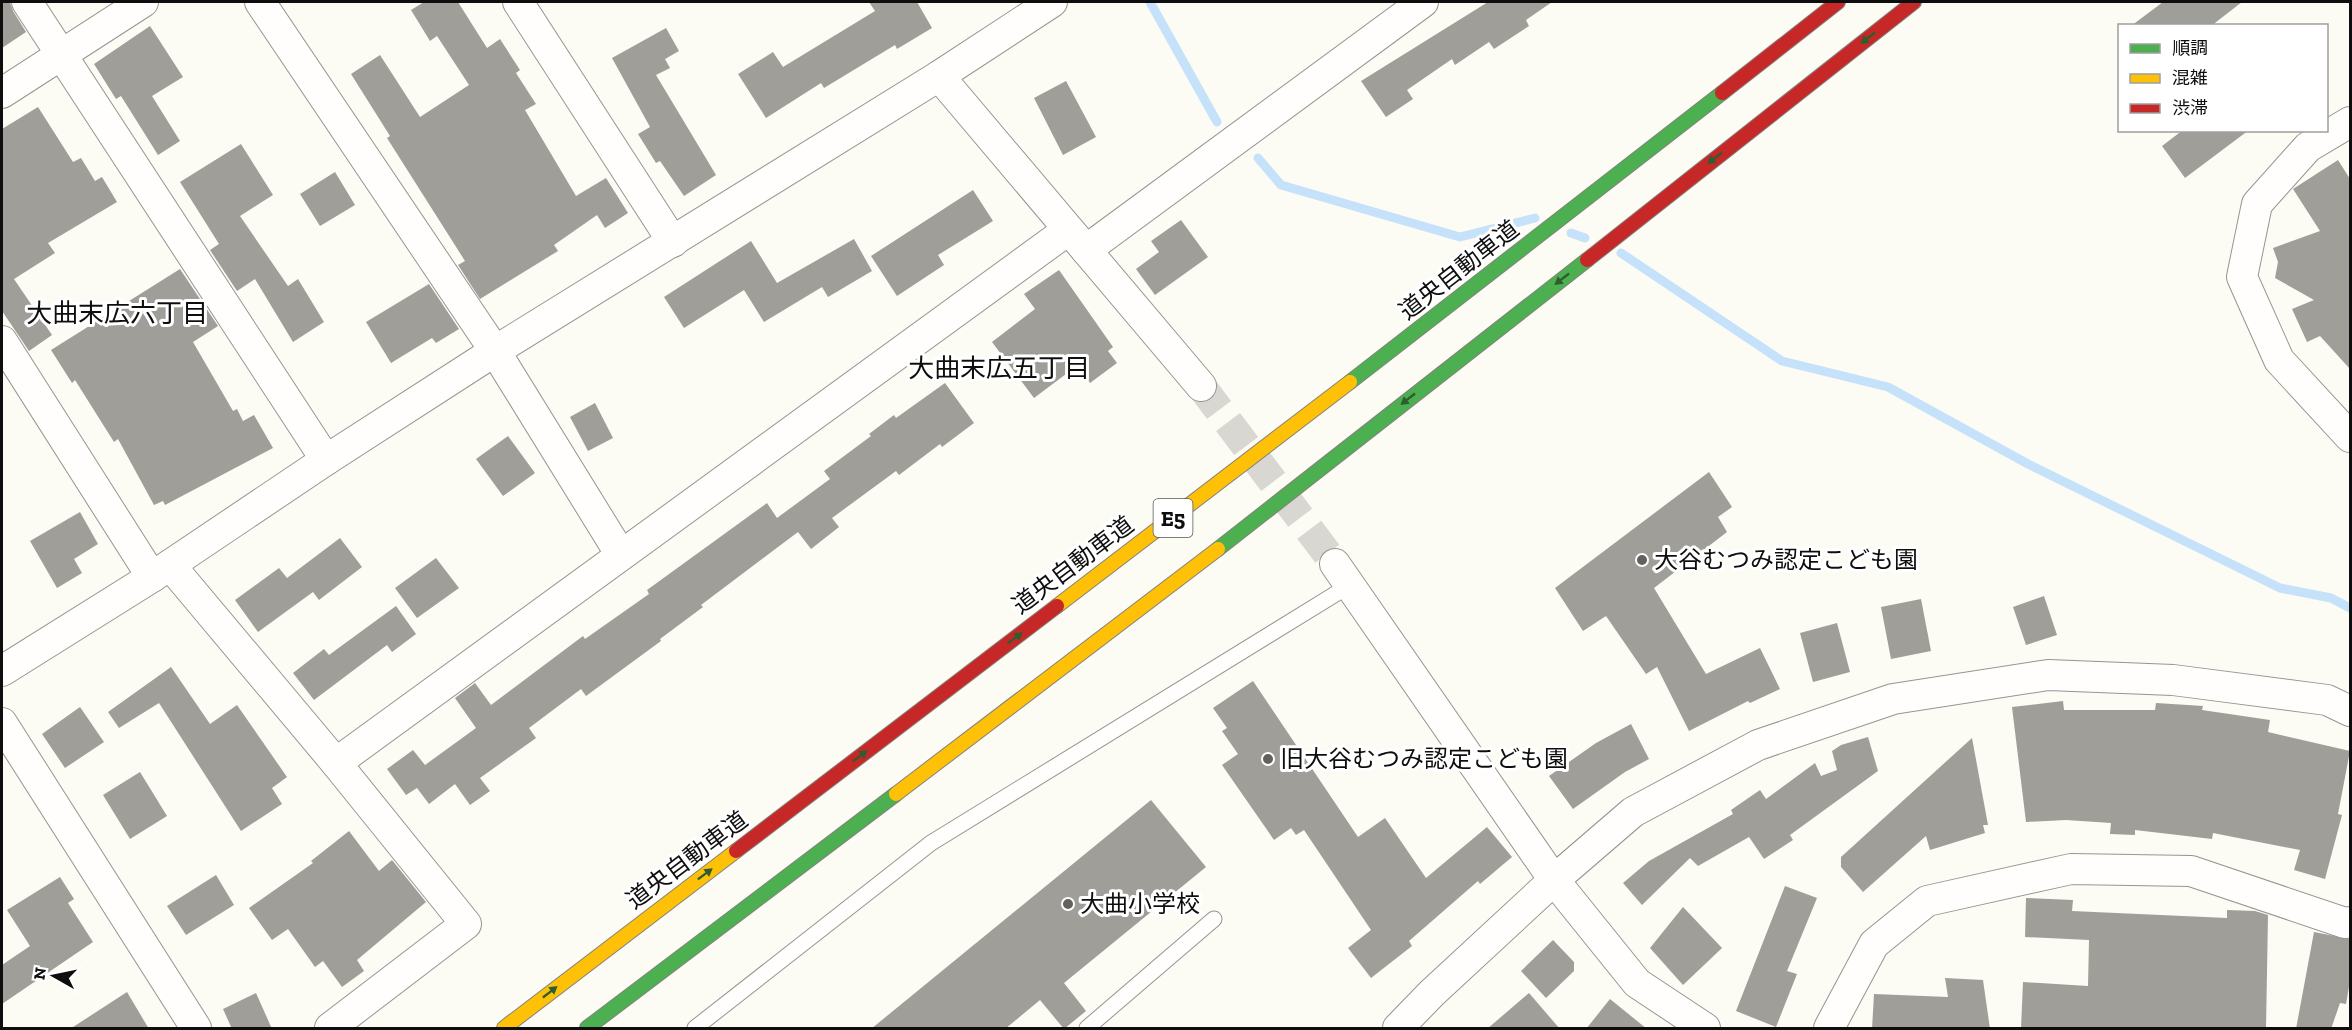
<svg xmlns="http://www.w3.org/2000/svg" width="2352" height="1030" font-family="'Zilla Slab','Noto Sans JP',serif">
<rect width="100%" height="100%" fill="#fcfbf4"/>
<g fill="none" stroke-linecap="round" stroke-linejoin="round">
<g stroke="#c5e2fa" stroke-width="9">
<path d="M1150 2 1217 122"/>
<path d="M1258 158 1281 185 1460 237 1535 218"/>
<path d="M1571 233 1585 238"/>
<path d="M1621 253 1782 361 1888 387 2028 464 2280 588 2331 598 2350 608"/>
</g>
</g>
<g fill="#9f9e99">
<path d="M2 2H10L13 11 26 32 2 48Z"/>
<path d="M424 2H458L487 48 500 39 520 70 516 73 536 104 525 110 576 196 606 178 628 213 605 228 597 215 554 245 558 251 480 299 458 265 465 261 387 138 390 136 351 74 380 55 420 117 469 85 437 36 430 41 411 10Z"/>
<path d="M869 2H917L932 28 897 49 895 45 824 88 821 83 766 118 738 74 773 52 783 67 875 11Z"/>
<path d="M1488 2H1552L1526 20 1529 26 1494 49 1489 42 1455 65 1452 59 1407 90 1413 99 1386 117 1361 81Z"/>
<path d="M2163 2H2242L2211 26H2131Z"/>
<path d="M150 26 183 77 152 96 180 141 158 155 121 96 116 99 94 64Z"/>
<path d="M666 28 679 51 665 59 670 68 656 75 716 175 684 196 660 161 656 163 638 134 650 127 612 58Z"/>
<path d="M1066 81 1096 137 1063 155 1034 98Z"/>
<path d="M38 107 73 162 81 158 95 181 102 177 117 202 48 243 55 253 14 279 52 335 29 351 2 311V129Z"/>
<path d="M2183 130H2249L2185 178 2162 146Z"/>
<path d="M241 144 273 195 240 216 288 286 298 279 324 322 293 342 255 279 237 291 210 250 219 244 180 182Z"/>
<path d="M2338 160 2350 179V369L2320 336 2307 342 2292 309 2314 300 2275 278 2278 262 2273 248 2320 231 2293 189Z"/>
<path d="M335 172 355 205 320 226 300 194Z"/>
<path d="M973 190 993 221 938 255 944 265 897 296 871 256Z"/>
<path d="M1181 220 1208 257 1155 295 1136 269 1159 252 1151 241Z"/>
<path d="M854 239 872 271 828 297 822 287 764 322 744 290 684 328 664 297 751 241 777 283Z"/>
<path d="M180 269 218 326 193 342 233 411 237 409 243 421 254 415 273 448 165 505 163 501 154 505 118 439 114 442 75 380 72 383 51 350Z"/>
<path d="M1059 270 1113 347 1108 351 1117 363 1090 383 1078 365 1034 398 992 342 1035 309 1024 294Z"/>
<path d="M429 284 459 329 436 343 432 338 391 363 366 322Z"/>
<path d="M945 383 974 423 942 447 940 444 899 475 896 471 832 518 839 527 811 549 798 532 701 605 703 607 660 639 661 641 586 696 581 689 529 728 536 738 480 778 490 791 470 805 455 784 429 804 417 788 406 795 387 769 413 750 425 765 476 728 455 698 475 683 491 705 583 636 585 639 649 594 647 590 767 503 777 518 830 479 824 471 871 436 869 434 894 415 896 418Z"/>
<path d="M595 403 613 438 588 451 570 417Z"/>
<path d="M508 436 535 473 503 496 476 459Z"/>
<path d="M1709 472 1732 507 1718 517 1727 532 1654 588 1706 674 1760 648 1780 689 1750 703 1748 701 1689 731 1657 667 1646 674 1606 616 1583 631 1555 588Z"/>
<path d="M80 512 98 544 74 559 82 573 57 588 30 541Z"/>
<path d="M340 538 362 567 319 600 313 592 258 632 235 600 279 568 287 578Z"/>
<path d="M436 558 459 588 417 618 395 588Z"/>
<path d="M2044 596 2057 635 2026 645 2013 607Z"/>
<path d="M1921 599 1931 651 1891 659 1881 607Z"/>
<path d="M396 606 416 634 392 652 387 645 314 700 293 673 324 649 329 655Z"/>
<path d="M1837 623 1850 672 1813 682 1800 633Z"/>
<path d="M171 667 210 724 237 705 287 777 272 788 282 804 241 831 159 703 119 728 108 712Z"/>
<path d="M1253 681 1358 837 1385 818 1426 878 1487 827 1512 857 1480 884 1478 881 1409 941 1412 946 1371 978 1348 948 1371 930 1304 830 1296 835 1291 828 1274 840 1222 765 1238 754 1222 731 1227 728 1213 708Z"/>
<path d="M2063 701 2064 710H2155L2156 703 2203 706 2202 710 2270 720 2268 732 2350 751 2338 814 2342 815 2325 879 2294 870 2300 850 2213 833 2212 839 2135 830V835L2110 834 2111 823 2066 820 2026 822 2012 707Z"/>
<path d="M80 707 104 742 65 768 42 734Z"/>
<path d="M1631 724 1649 759 1625 772 1573 809 1549 776 1596 743Z"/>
<path d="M1868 737 1878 771 1790 835 1793 840 1764 859 1749 837 1698 866 1690 858 1642 905 1623 883 1649 861 1733 814 1731 810 1760 790 1766 799 1815 763 1821 776 1837 770 1832 751 1841 745Z"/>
<path d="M1972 738 1988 825H1983L1985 833 1930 850 1926 836 1863 892 1841 867V857Z"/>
<path d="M140 772 167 816 130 839 103 795Z"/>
<path d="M1151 800 1206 867 1064 983 1086 1011 1064 1029 1040 1000 1005 1029H871Z"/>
<path d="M349 831 379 871 392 860 426 902 357 960 364 971 342 987 323 961 315 967 288 929 272 940 249 908 313 863 311 861Z"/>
<path d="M216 875 234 905 186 935 167 906Z"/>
<path d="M60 877 74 899 68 903 93 942 2 1004V965L30 946 7 910Z"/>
<path d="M1785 886 1817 898 1787 971 1797 974 1776 1027 1736 1011Z"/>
<path d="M2026 898 2073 900 2072 911 2227 918V910L2255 911 2268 915 2266 1029H2021L2023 982 2088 986 2089 940 2025 937Z"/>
<path d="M1683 907 1722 948 1683 985 1650 948Z"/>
<path d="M2314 932 2350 939V981L2346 1004 2340 1003 2331 1029H2296Z"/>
<path d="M1553 940 1574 962V971L1546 998 1521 971Z"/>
<path d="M1945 978 1983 980 1990 1029H1872L1874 994 1948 997Z"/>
<path d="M127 992 149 1029H70Z"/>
<path d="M256 993 272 1029H232L223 1009Z"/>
<path d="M1529 993 1560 1029H1487Z"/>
<path d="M1610 999 1647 1029H1586Z"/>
</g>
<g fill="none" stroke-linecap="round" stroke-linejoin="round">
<path stroke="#d8d7d2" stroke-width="30" stroke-dasharray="30 15" stroke-linecap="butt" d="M1201 386 1335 564"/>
<defs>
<g id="lane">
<path d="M695 1028 931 843 1350 585"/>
<path d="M1087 1028 1214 919"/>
</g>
<g id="street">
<path d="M27 2 326 460"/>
<path d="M260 2 495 351 621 555"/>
<path d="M518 2 673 242"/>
<path d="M939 76 1201 386"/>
<path d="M2 93 143 2"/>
<path d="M2350 122 2308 147 2257 204 2242 277 2279 360 2350 437"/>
<path d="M1086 250 1423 2"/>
<path d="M2 341 152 577"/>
<path d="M1335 564 1554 880 1637 983 1705 1028"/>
<path d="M170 565 336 763 466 924 330 1028"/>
<path d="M2 671 152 577 326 460 495 351 939 76 1052 2"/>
<path d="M2 723 196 1028"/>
<path d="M336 763 1068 230"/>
<path d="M1398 1028 1432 993 1554 880 1633 812 1758 745 1893 699 2048 675 2173 680 2327 700 2350 711"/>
<path d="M1829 1028 1874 944 1927 901 2071 869 2191 871 2345 923 2350 922"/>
</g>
<g id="fast">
<path d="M1350 382 1722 93"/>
<path d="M1218 549 1587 260"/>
<path d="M587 1028 896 794"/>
</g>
<g id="slow">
<path d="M1057 606 1350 382"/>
<path d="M896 794 1218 549"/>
<path d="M504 1028 736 851"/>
</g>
<g id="jam">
<path d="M1722 93 1838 2"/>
<path d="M1587 260 1914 2"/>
<path d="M736 851 1057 606"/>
</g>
</defs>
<use href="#lane" stroke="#959592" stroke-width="17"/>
<use href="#street" stroke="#959592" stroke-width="32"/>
<use href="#fast" stroke="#82827f" stroke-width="16"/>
<use href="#slow" stroke="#82827f" stroke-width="16"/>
<use href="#jam" stroke="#82827f" stroke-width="16"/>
<use href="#lane" stroke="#fffefd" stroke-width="15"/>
<use href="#street" stroke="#fffefd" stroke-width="30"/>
<use href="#fast" stroke="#4caf50" stroke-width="14"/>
<use href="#slow" stroke="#ffc107" stroke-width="14"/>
<use href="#jam" stroke="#c62828" stroke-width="14"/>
</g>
<defs><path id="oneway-solid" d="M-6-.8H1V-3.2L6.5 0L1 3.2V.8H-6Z" transform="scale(1.5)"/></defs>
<g fill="#2d5e2f">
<use href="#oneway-solid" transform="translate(1868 38) rotate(142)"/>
<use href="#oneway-solid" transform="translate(1715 158) rotate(142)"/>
<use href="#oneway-solid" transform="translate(1562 279) rotate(142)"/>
<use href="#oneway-solid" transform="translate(1408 399) rotate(142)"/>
<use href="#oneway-solid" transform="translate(1015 638) rotate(-37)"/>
<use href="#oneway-solid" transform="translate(860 756) rotate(-37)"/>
<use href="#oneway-solid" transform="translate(705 874) rotate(-37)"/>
<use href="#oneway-solid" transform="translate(550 992) rotate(-38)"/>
</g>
<g fill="#61615e" stroke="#fff" stroke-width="2">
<circle cx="1642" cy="560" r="6"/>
<circle cx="1268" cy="759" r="6"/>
<circle cx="1068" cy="904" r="6"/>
</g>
<g text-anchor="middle" stroke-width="6" stroke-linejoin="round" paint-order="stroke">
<rect fill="#fff" stroke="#565656" stroke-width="1.5" x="1153.5" y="499" width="39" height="38" rx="4.5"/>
<g font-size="22" font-weight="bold" fill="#0e0e0e">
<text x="1173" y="526">E5</text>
</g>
<g font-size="24" fill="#0e0e0e" stroke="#fff">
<text transform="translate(1459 270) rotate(-38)" y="8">道央自動車道</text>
<text transform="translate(1073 565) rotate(-37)" y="8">道央自動車道</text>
<text transform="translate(687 860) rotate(-37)" y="8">道央自動車道</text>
</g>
<g font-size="24" fill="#0e0e0e" stroke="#fff" text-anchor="start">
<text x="1654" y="568">大谷むつみ認定こども園</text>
<text x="1280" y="767">旧大谷むつみ認定こども園</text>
<text x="1080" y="912">大曲小学校</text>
</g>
<g font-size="26" fill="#0e0e0e" stroke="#fff">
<text x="117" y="322">大曲末広六丁目</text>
<text x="999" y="377">大曲末広五丁目</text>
</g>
</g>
<rect width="2352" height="1030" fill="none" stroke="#0e0e0e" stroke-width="6"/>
<rect x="2118" y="24" width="210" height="108" fill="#ffffff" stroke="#9f9f9f" stroke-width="1.5"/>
<rect x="2130" y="44" width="30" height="9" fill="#4caf50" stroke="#9f9f9f" stroke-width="1.5"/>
<text x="2172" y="54" font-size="18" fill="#0e0e0e">順調</text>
<rect x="2130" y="74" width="30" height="9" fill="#ffc107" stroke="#9f9f9f" stroke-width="1.5"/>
<text x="2172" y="84" font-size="18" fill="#0e0e0e">混雑</text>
<rect x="2130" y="104" width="30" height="9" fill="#c62828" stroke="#9f9f9f" stroke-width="1.5"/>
<text x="2172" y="114" font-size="18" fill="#0e0e0e">渋滞</text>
<g transform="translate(54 976) rotate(279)" stroke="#ffffff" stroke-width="4.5" paint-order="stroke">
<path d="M0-4.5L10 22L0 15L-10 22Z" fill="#0e0e0e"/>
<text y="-9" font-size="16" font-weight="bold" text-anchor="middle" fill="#0e0e0e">N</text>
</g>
</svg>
